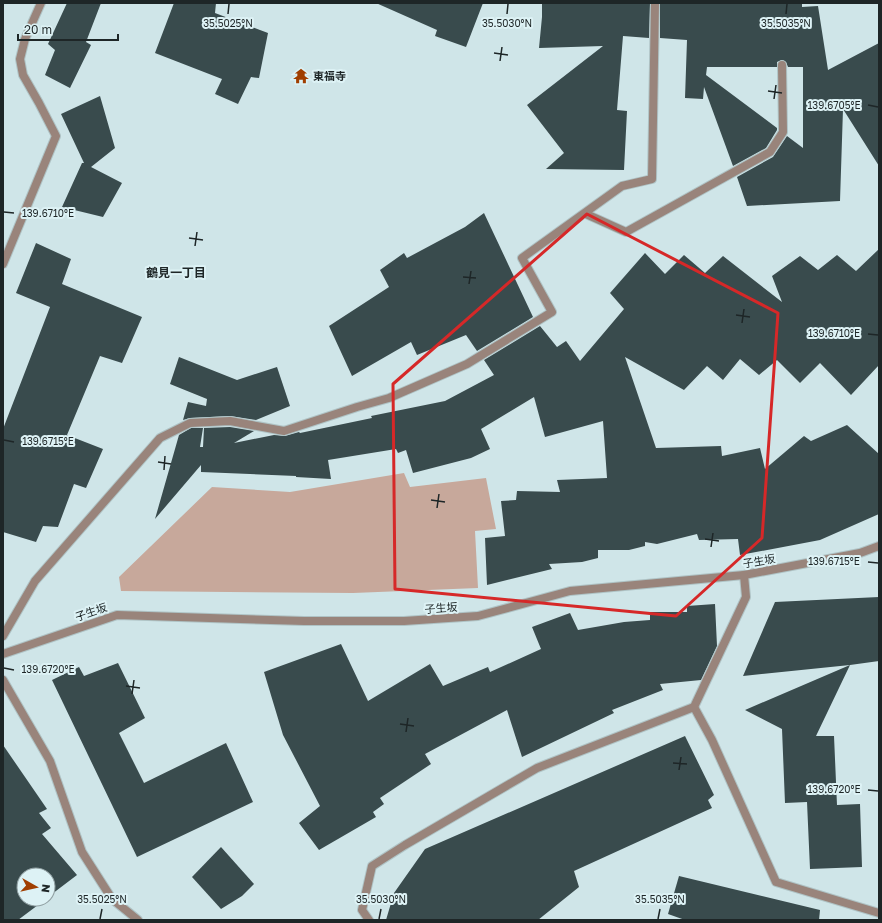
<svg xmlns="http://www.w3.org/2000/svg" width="882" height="923" font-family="'Golos Text','Noto Sans JP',sans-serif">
<rect width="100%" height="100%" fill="#cfe5e8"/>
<path fill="#c7a89b" d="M404 473 410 487 486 478 496 529 475 531 478 588 353 593 121 591 119 577 212 487 290 492Z"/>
<g fill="#394b4d">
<path d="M67 3H101L86 42 91 45 70 88 45 75 55 50 48 44Z"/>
<path d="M174 3H216L215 13 268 33 259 78 251 77 238 104 215 94 222 79 155 53Z"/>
<path d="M376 3H483L466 47 435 36 437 30Z"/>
<path d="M542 3H650L649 38 623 36 617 110 627 111 624 170 546 169 564 153 527 105 603 46 539 48 542 17Z"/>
<path d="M660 3H802V7L818 6 828 70 879 43V166L843 109 840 201 747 206 737 177 773 157 787 136 803 148V67H788L786 62 782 60 777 62V67H707L706 75 777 128V130L766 148 733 166 704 87 703 99 685 98 687 40 660 38Z"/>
<path d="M100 96 115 148 91 167 122 183 103 217 62 207 82 163H84L61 114Z"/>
<path d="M484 213 533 317 477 351 466 335 417 355 411 342 352 376 329 326 389 287 380 270 404 253 407 258 465 227Z"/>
<path d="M36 243 71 259 62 284 142 317 122 363 100 356 67 435 103 449 86 488 74 484 58 527 43 526 36 542 3 532V429L50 307 16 293Z"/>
<path d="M879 249V365L851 395 820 363 800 383 777 360 759 375 740 359 723 380 707 366 684 390 625 357 656 448 721 446 722 456 760 448 765 469 804 436 811 441 847 425 879 454V514L820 540 740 555 738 539 699 540 697 534 657 544 645 542V546L629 550H598V558L582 562 549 564 552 569 487 585 485 538 505 536 501 501 516 500 517 491 560 492 557 480 607 478 603 421 545 437 534 397 481 429 490 449 471 458 413 473 406 450 398 453 396 449 328 460 331 479 296 477V476L201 472V465L155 519 179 435 191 428H203L200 447H203L204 428 230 427 254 431 234 443 274 435 285 436 299 432 300 433 372 418 371 416 445 401 494 375 484 360 540 326 557 347 566 341 580 361 624 309 610 293 645 253 665 274 684 255 705 273 723 256 782 302 772 276 800 256 818 270 837 255 856 271Z"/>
<path d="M179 357 237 380 277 367 290 406 256 420 230 416 190 418 183 420 188 402 206 406 207 399 170 384Z"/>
<path d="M879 597V661L850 665 816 736H834L837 805 860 804 862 867 810 869 807 802 785 803 782 729 745 710 850 665 743 676 775 602Z"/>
<path d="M715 604 717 646 701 680 660 684 663 690 612 710 614 713 522 757 507 710 425 754 431 764 380 798 384 804 373 812 376 817 319 850 299 823 320 806 283 735 264 672 341 644 368 701 430 664 443 686 488 667 490 672 541 649 532 627 570 613 578 630 624 622 650 620V612H687V606Z"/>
<path d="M118 663 145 718 119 733 144 783 226 743 253 802 137 857 52 680 79 667 84 676Z"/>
<path d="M685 736 714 795 708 800 712 808 574 871 579 887 538 920H386L394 893 425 849Z"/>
<path d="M3 745 47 809 39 813 51 828 42 834 77 875 48 897V875H24V899H46L18 920H3Z"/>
<path d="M221 847 254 884 242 896 221 909 192 877Z"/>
<path d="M679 876 820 910 819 920H685L668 914Z"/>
</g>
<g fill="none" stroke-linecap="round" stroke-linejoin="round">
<defs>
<g id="street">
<path d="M586 214 626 232 770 152 783 132 782 65"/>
<path d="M3 264 56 136 39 103 23 75 20 59 25 39 41 3"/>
<path d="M3 636 35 581 160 438 190 423 230 421 284 431 357 407 389 398 467 364 552 312 522 258 622 186 652 179 655 3"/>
<path d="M3 654 117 615 304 621H404L478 616 570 591 744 575 860 553 879 546"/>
<path d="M3 680 50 761 82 852 112 899 138 920"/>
<path d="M694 707 712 740 776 882 879 913"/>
<path d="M369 920 362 910 372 866 405 845 537 768 694 707 746 597 744 575"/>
</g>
</defs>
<use href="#street" stroke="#afc3c5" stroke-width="10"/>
<use href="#street" stroke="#99847b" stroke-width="8"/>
</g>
<path fill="none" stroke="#d62828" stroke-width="3" stroke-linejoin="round" d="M587 214 778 313 762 538 676 616 395 589 393 384Z"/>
<path fill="none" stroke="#1e2627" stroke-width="1.5" d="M228 14 229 4M507 14 508 4M786 14 787 4M494 53 508 55M500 61 502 47M768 91 782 93M774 99 776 85M868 105 878 107M4 212 14 213M189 238 203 240M195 246 197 232M463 277 476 278M469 284 471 271M736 315 750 317M742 323 744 309M868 334 878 335M4 440 14 442M158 462 171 464M164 470 165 456M431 500 445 502M437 508 439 494M705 539 719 541M711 547 713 533M868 562 878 563M4 668 14 670M126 686 140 688M132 694 134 680M400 724 414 726M406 732 408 718M673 763 687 764M679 770 681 757M868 790 878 791M100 919 102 909M379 919 381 909M658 919 660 909"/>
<defs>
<symbol id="temple-bare" viewBox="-9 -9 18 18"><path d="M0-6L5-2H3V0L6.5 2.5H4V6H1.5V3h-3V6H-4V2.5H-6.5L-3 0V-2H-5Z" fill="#a03e00" stroke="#ddf2f5" stroke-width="2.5" paint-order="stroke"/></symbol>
</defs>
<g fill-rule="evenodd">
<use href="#temple-bare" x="290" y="65" width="22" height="22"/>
</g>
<g text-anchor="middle" stroke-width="4" stroke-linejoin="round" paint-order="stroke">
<g font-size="11" font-weight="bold" fill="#1e2627" stroke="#ddf2f5" text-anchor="start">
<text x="313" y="80">東福寺</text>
</g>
<g font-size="11" fill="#1e2627" stroke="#ddf2f5">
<text transform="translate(759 561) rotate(-10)" y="4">子生坂</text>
<text transform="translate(441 608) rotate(-4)" y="4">子生坂</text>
<text transform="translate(91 612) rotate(-19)" y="4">子生坂</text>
</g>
<g font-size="12" font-weight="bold" fill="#1e2627" stroke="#ddf2f5">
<text x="176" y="277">鶴見一丁目</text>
</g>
</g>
<g font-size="10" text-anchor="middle" fill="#1e2627" stroke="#ddf2f5" stroke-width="4" stroke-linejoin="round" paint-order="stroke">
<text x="228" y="27">35.5025°N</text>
<text x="507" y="27">35.5030°N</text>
<text x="786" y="27">35.5035°N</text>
<text x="834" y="109">139.6705°E</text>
<text x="48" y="217">139.6710°E</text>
<text x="834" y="337">139.6710°E</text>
<text x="48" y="445">139.6715°E</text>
<text x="834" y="565">139.6715°E</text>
<text x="48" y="673">139.6720°E</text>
<text x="834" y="793">139.6720°E</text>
<text x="102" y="903">35.5025°N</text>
<text x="381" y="903">35.5030°N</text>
<text x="660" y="903">35.5035°N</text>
</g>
<rect width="882" height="923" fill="none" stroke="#1e2627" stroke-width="8"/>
<g transform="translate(36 887) rotate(98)"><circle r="19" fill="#ddf2f5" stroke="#91a0a3"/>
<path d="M0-3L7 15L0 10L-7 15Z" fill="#a03e00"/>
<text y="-6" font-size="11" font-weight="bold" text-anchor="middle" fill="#1e2627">N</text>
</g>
<path d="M18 34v6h100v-6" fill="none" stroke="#1e2627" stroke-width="2"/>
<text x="24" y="34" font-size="12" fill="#1e2627" stroke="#ddf2f5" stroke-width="3" paint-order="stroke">20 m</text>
</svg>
